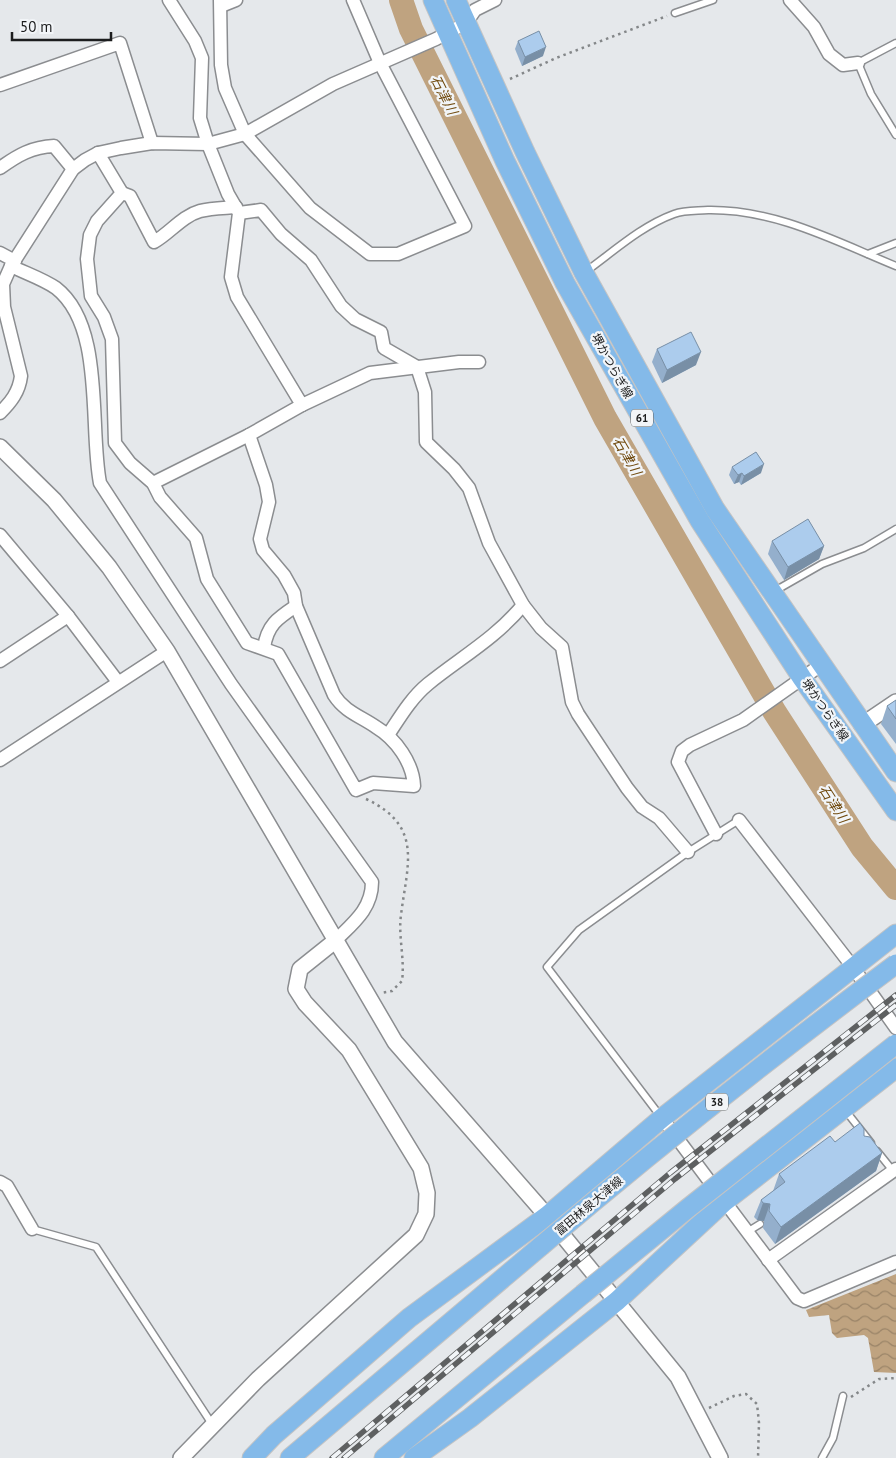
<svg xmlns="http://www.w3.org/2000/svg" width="896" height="1458" font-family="'PT Sans','Noto Sans JP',sans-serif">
<defs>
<pattern id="water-waves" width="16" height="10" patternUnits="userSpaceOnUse" patternTransform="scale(1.25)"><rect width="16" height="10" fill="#bfa380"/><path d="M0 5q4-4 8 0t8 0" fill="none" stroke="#9a8468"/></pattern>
</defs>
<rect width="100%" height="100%" fill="#e5e8eb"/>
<path fill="url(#water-waves)" d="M896 1274V1373L874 1372 868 1338 864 1335 837 1338 832 1333 829 1315 809 1317 806 1310Z"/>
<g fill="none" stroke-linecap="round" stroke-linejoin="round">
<path stroke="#bfa380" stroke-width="24" d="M401 0 411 29 605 418 774 711 862 847 896 888"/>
<defs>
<g id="service">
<path d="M675 13 713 0"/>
<path d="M896 43 858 63 871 94 896 135"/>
<path d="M868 254 896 243"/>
<path d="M585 272C613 252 641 226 674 214 685 210 696 211 708 210 775 209 835 241 896 266"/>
<path d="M773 592 822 564 864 548 896 529"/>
<path d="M845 1110 871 1143"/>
<path d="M661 1117 547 967 579 930 688 852 739 820"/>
<path d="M877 1151 893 1171"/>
<path d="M32 1229 96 1247 212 1424"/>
<path d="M747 1232 760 1224"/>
<path d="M822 1458 833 1438 843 1396"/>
</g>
<g id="minor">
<path d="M220 0 221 65 225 88 245 134 310 208 370 254H398L465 226 380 63 353 0"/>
<path d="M790 0 814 27 829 54 843 65 858 63"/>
<path d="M221 6 236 0"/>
<path d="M0 85 120 43 152 143"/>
<path d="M98 153 122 193 97 221 90 235 87 259 91 296 104 317 112 339 115 443 130 463 153 483 160 497 196 538 207 579 247 643 278 654 356 790 373 783 414 786C413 763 396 739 376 727 360 716 345 712 334 695L296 606 294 593 284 575 263 550 260 539 269 502 266 485 249 435"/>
<path d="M0 168C18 155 32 147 54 146L73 169"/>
<path d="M122 193 130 196 154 242C170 233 182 216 200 211 211 208 225 208 236 207"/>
<path d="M239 213 261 210 281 234 311 260 341 306 355 319 381 332 384 348 417 367 425 392 426 442 454 469 469 488 489 543 523 605 541 628 562 647 572 702 578 714 627 788 642 807 659 818 688 852"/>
<path d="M0 253 15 261"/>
<path d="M11 266C25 273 43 279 56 288 105 326 89 427 100 483L231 684 372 882C372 909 353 923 335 941"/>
<path d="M302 405 370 373 459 362H479"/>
<path d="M0 413C11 402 19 392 21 376L4 307 3 284 11 266 73 169 85 160 98 153 121 148 152 143 208 144 245 134 333 84 436 39 466 23 475 10 495 0"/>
<path d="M153 483 249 435 302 405 237 297 231 277 239 213 228 194 208 144 200 118 202 58 195 41 169 0"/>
<path d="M0 535 68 616 118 682"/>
<path d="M264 648C267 625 278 618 296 606"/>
<path d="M0 661 68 616"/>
<path d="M388 735C400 717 411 698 428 684 460 658 496 638 523 605"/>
<path d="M0 760 167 651"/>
<path d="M739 820 852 966 896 1028"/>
<path d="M716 834 678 762 682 751 690 745 743 720 821 665"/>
<path d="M662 1118 797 1298 804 1301 896 1262"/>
<path d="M0 1182 7 1186 32 1229"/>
<path d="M768 1260 896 1169"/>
</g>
<g id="tertiary">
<path d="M0 447 54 500 109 567 167 651 395 1042 547 1216 678 1377 720 1458"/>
<path d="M862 725 896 702"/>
<path d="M181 1458 258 1379 416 1235 426 1214 427 1193 421 1168 349 1050 305 1003 296 989 300 969 335 941"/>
</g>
<g id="primary">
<path d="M433 0 505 161 565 283 700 521 802 678 896 811"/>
<path d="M456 0 525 152 584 273 715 509 896 772"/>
<path d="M252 1458 274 1435 409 1318 547 1216 662 1118 896 934"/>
<path d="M290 1458 541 1246"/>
<path d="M384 1458 583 1294"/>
<path d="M414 1458 470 1418 617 1301 724 1202 896 1068"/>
</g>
</defs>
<use href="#service" stroke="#8b8d90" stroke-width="9"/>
<use href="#minor" stroke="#8b8d90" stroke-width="15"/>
<use href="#tertiary" stroke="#8b8d90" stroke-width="18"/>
<use href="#primary" stroke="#c4c4c4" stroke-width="21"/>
<g stroke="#848789" stroke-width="2.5" stroke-dasharray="2.5 4" stroke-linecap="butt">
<path d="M510 79 556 58 667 16"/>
<path d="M366 799C424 826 407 865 401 915 398 936 405 959 402 981L392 991 381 993"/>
<path d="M851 1397 879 1379 896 1378"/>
<path d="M709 1408 734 1396 746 1394 757 1404 759 1423 758 1458"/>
</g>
<use href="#service" stroke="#fff" stroke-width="6"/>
<use href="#minor" stroke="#fff" stroke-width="12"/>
<use href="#tertiary" stroke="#fff" stroke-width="15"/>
<use href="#primary" stroke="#84bae9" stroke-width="19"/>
<defs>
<g id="rail">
<path d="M332 1458 670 1173 896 995"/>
<path d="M344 1458 675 1179 896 1005"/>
</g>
</defs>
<use href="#rail" stroke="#5e6061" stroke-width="5.5"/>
<use href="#rail" stroke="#f2f5f8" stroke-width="4" stroke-dasharray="11" stroke-linecap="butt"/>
<defs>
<g id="primary-bridge">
<path d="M541 1246C656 1148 775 1054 896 964"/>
<path d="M583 1294 687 1209 896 1044"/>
</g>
</defs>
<use href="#primary-bridge" stroke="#c4c4c4" stroke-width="21" stroke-linecap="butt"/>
<use href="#primary-bridge" stroke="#84bae9" stroke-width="19"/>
</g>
<g fill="#94afcc">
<path d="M518 41 543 56 522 66 515 49Z"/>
<path d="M657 349 696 365 662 383 652 362Z"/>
<path d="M732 467 761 473 741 485 739 482 734 484 729 475Z"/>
<path d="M772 541 824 546 819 559 784 580 768 554Z"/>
<path d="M896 700V744L881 724 887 706Z"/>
<path d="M864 1136 882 1153 876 1171 775 1244 763 1228 764 1221 757 1220 754 1217 761 1200 773 1191 779 1174 835 1142Z"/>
</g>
<g fill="#788fa6">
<path d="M546 47 543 56 522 66 525 57Z"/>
<path d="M701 352 696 365 662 383 667 370Z"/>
<path d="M764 464 761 473 741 485 744 476Z"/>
<path d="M742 473 739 482 734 484 738 475Z"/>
<path d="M824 546 819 559 784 580 788 567Z"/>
<path d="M882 1153 876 1171 775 1244 781 1227Z"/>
<path d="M763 1203 770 1204 764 1221 757 1220Z"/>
</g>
<g fill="#accced" stroke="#788fa6">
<path d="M539 31 546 47 525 57 518 41Z"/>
<path d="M691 332 701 352 667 370 657 349Z"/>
<path d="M756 452 764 464 744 476 742 473 738 475 732 467Z"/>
<path d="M808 519 824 546 788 567 772 541Z"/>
<path d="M896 700V719L887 706Z"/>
<path d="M860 1123 864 1129V1136L870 1137 882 1153 781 1227 769 1211 770 1204 763 1203 761 1200 785 1182 779 1174 830 1136 835 1142Z"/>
</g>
<g text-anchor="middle" stroke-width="4.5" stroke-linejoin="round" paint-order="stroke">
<g fill="#f2f5f8" stroke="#5c5e5f" stroke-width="1">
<rect x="631" y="409.5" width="22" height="17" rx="4"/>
<rect x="706" y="1093.5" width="22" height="17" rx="4"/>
</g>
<g font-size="11" font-weight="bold" fill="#1c1d1e">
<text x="642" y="422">61</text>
<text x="717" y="1106">38</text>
</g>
<g font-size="12" fill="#1c1d1e" stroke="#f2f5f8">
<text transform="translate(612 366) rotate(61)" y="4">堺かつらぎ線</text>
<text transform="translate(825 710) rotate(55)" y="4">堺かつらぎ線</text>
<text transform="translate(589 1206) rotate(-40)" y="4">富田林泉大津線</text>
</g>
<g font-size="14" font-style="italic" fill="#714b0f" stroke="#f2f5f8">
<text transform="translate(444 95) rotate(63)" y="5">石津川</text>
<text transform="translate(627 456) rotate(60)" y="5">石津川</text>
<text transform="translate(834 804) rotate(57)" y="5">石津川</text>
</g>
</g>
<path d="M12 32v8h99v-8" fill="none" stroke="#1c1d1e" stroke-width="2.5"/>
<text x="20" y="32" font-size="15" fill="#1c1d1e" stroke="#f2f5f8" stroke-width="4" paint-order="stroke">50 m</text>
</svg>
